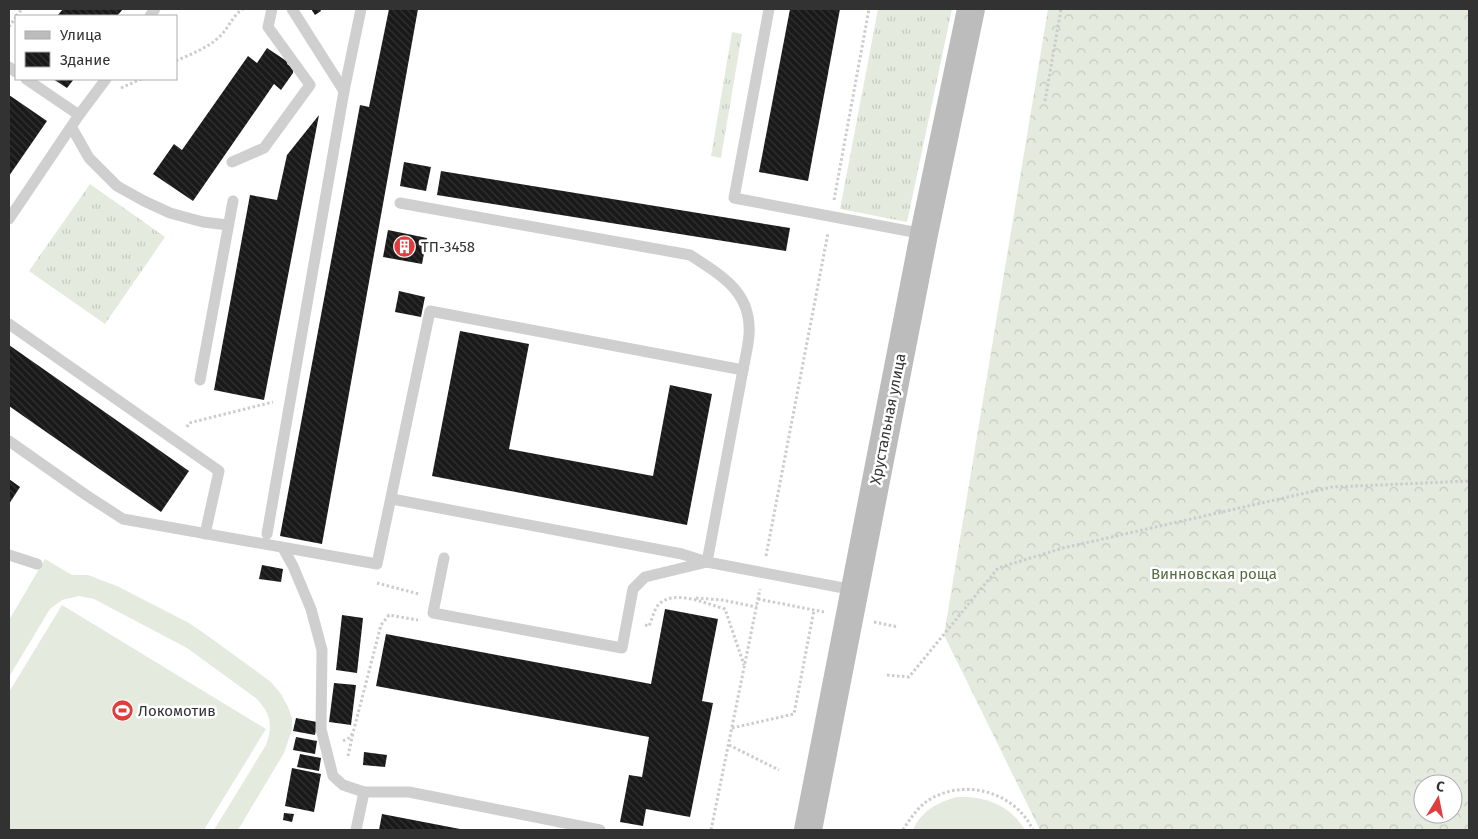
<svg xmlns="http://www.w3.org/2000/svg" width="1478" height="839" font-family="'Fira Sans',sans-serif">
<defs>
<pattern id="grass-tufts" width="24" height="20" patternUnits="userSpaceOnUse" patternTransform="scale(1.25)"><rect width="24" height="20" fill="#e4ebde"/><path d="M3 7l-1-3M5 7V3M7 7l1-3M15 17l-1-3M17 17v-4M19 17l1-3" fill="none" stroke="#c4cabf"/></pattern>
<pattern id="forest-crowns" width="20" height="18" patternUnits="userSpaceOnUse" patternTransform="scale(1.25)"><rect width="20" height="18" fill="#e4ebde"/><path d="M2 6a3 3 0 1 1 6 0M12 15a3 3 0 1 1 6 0" fill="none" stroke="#c4cabf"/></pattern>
<pattern id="building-back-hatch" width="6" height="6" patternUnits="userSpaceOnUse" patternTransform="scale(1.25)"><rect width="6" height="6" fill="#191919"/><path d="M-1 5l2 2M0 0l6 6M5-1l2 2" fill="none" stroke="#323232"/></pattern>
</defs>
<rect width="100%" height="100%" fill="#fff"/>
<g fill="url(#grass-tufts)">
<path d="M878 9H952L907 222 840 209Z"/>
<path d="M732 32 742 34 721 158 711 156Z"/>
<path d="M90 184 165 237 105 324 29 271Z"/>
</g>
<path fill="url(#forest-crowns)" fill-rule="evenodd" d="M1048 9H1469V830H1040L944 635ZM1423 784H1453V814H1423Z"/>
<g fill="#e4ebde">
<path d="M45 559 72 575H88L117 586 189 623 208 636 271 682 281 694 288 707 292 718V730L284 753 238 830H214L266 745C273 725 271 715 257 699L187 648 94 599 79 596 62 600 50 609 9 677V620Z"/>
<path d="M62 605 266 729 204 830H9V692Z"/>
<path d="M957 797C986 796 1010 805 1025 830H913C921 811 938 802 957 797Z"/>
</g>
<g fill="url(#building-back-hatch)">
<path d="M63 9H123L117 16H57Z"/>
<path d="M311 9H320L321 11 315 15Z"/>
<path d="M389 9H418L322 544 280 536 360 105 369 107Z"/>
<path d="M790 9H840L808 181 759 172Z"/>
<path d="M267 48 288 62 287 64 293 68V73L281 90 274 84 193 201 153 174 174 144 182 150 248 56 257 63Z"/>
<path d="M53 79H74L67 88Z"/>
<path d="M9 95 47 121 9 176Z"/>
<path d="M319 115 264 400 214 390 250 195 277 200 287 155Z"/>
<path d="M404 162 431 167 426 191 400 186Z"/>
<path d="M441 171 790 228 786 251 437 195Z"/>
<path d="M388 230 427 238 422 264 383 257Z"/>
<path d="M399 291 425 297 421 317 395 312Z"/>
<path d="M460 331 529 344 509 449 653 476 670 385 712 394 687 525 432 476Z"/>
<path d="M9 345 189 471 161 512 9 406Z"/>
<path d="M9 479 20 487 9 504Z"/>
<path d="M262 565 283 569 281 582 259 579Z"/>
<path d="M665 609 718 619 702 701 713 703 690 817 646 809 643 826 620 822 629 775 642 777 649 737 376 686 386 634 651 684Z"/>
<path d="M342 615 363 618 357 673 336 670Z"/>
<path d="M334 683 356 685 351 725 329 722Z"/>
<path d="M296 718 317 722 315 735 293 731Z"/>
<path d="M296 737 317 741 315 754 293 750Z"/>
<path d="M364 752 387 755 385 767 363 765Z"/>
<path d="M300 754 321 758 319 771 297 767Z"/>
<path d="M292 768 321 774 314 812 285 806Z"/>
<path d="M284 813 294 814 292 822 283 820Z"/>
<path d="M382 814 460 829V830H379Z"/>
</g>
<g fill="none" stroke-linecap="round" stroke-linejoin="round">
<g stroke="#ccc" stroke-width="3" stroke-dasharray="2.5 2.5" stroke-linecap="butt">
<path d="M16 16 22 9"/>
<path d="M9 27 16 17"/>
<path d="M176 61C193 53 211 47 223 33 230 25 234 14 243 9"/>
<path d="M121 88 141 79"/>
<path d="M1045 101 1061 9"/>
<path d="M834 200 869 9"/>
<path d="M187 427 189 423 273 402"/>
<path d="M766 556 828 233"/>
<path d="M377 583 419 594"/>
<path d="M696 598 722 600 757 607"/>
<path d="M758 599 824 612"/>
<path d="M874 622 898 627"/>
<path d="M645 625 649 626C652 620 654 609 659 604 675 589 707 604 725 609L744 665"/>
<path d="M887 675 909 677 998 568 1063 548 1332 487 1469 481"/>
<path d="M732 728 794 714 814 610"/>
<path d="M343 741 349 738 353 733 381 625 389 615 418 620"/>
<path d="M729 745 779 770"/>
<path d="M348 756 353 733"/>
<path d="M711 830 760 589"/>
<path d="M903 830C911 817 920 804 934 797 970 779 1016 794 1033 830"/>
</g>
<g stroke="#cfcfcf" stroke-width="11">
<path d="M292 9 344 91"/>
<path d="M769 9 734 198 924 234"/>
<path d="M150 16 155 9"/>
<path d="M9 67 16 72"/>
<path d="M79 115 106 79"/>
<path d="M72 128 89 158 117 186 144 201 170 213 203 222 228 225"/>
<path d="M232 162 264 148 310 85 268 27 272 9"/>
<path d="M400 203 690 255C722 276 752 292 749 335 748 347 745 359 743 370"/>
<path d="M9 219 79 115 26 79"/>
<path d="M9 324 219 471 205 534"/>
<path d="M200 380 233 201"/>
<path d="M9 441 86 495 123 519 377 564 430 311 743 370 707 562 645 577 633 589 622 648 433 613 444 558"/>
<path d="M392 499 682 554 707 562 854 590"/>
<path d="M267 534 344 91 361 9"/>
<path d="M283 548 293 566 311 609 322 650 321 729 333 776 343 785 364 792H409L600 830"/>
<path d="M9 555 37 564"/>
<path d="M356 830 364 792"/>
</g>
<path stroke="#bcbcbc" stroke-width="28" d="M808 830 924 234 971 9"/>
</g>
<defs>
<symbol id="building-disc" viewBox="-11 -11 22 22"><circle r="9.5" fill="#df3e3f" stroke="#fff"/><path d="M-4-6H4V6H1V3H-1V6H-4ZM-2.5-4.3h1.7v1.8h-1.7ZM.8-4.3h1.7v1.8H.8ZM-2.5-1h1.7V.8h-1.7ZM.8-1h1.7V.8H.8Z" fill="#fff"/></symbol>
<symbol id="stadium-disc" viewBox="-11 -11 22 22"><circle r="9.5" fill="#df3e3f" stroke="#fff"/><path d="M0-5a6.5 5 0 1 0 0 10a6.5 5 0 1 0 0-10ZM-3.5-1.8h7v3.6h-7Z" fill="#fff"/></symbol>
</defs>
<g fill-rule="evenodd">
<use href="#building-disc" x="392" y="234" width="25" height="25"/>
<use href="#stadium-disc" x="110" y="698" width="25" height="25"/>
</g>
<g text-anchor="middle" stroke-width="5" stroke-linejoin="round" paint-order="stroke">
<g font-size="15" fill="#323232" stroke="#fff" text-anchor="start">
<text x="421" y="252">ТП-3458</text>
<text x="138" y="716">Локомотив</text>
</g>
<g font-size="15" fill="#323232" stroke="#fff">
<text transform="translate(888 419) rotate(-79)" y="5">Хрустальная улица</text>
</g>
<g font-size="15" fill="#526c40" stroke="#fff">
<text x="1214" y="579">Винновская роща</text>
</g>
</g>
<rect width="1478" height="839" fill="none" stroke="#323232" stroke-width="20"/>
<rect x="15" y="15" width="162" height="65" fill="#ffffff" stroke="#adadad"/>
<rect x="25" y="31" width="25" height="8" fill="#bcbcbc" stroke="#adadad"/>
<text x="60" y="40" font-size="15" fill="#323232">Улица</text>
<rect x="25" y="52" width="25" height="15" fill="url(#building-back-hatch)" stroke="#adadad"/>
<text x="60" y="65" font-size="15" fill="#323232">Здание</text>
<g transform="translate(1438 799) rotate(10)"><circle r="24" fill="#ffffff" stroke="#adadad"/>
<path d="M0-4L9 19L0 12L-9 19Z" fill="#df3e3f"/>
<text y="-8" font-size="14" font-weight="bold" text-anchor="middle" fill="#323232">С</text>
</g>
</svg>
